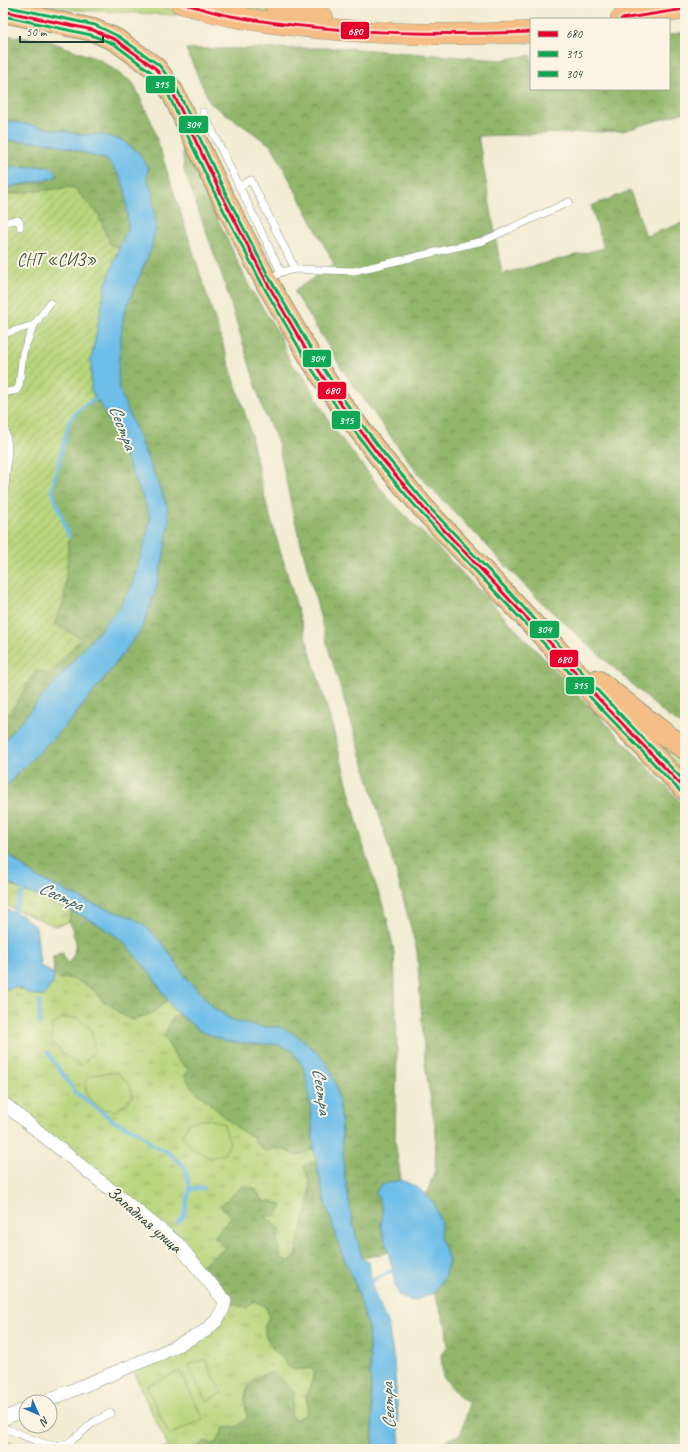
<svg xmlns="http://www.w3.org/2000/svg" width="688" height="1452" font-family="Caveat,sans-serif">
<defs>
<pattern id="grass-tufts" width="24" height="20" patternUnits="userSpaceOnUse"><rect width="24" height="20" fill="#b8d57b"/><path d="M3 7l-1-3M5 7V3M7 7l1-3M15 17l-1-3M17 17v-4M19 17l1-3" fill="none" stroke="#95ae66"/></pattern>
<pattern id="forest-crowns" width="20" height="18" patternUnits="userSpaceOnUse"><rect width="20" height="18" fill="#92b66b"/><path d="M2 6a3 3 0 1 1 6 0M12 15a3 3 0 1 1 6 0" fill="none" stroke="#779559"/></pattern>
<pattern id="garden-furrows" width="10" height="10" patternUnits="userSpaceOnUse"><rect width="10" height="10" fill="#b8d57b"/><path d="M-1 1l2-2M0 10L10 0M9 11l2-2" fill="none" stroke="#95ae66"/></pattern>
</defs>
<rect width="100%" height="100%" fill="#fcf5e5"/>
<filter id="ink" filterUnits="userSpaceOnUse"><feTurbulence type="fractalNoise" baseFrequency=".025" numOctaves="2"/><feDisplacementMap in="SourceGraphic" scale="8" xChannelSelector="R" yChannelSelector="G"/><feConvolveMatrix kernelMatrix="1 2 1 2 8 2 1 2 1" color-interpolation-filters="sRGB"/></filter>
<filter id="wash" filterUnits="userSpaceOnUse"><feTurbulence type="fractalNoise" baseFrequency=".012" numOctaves="4" result="noise"/><feDisplacementMap in="SourceGraphic" scale="16" xChannelSelector="R" yChannelSelector="G"/><feGaussianBlur stdDeviation="0.9" result="paint"/><feColorMatrix in="noise" values="0 0 0 0 0 0 0 0 0 0 0 0 0 0 0 0 0 1.4 0 .05"/><feComposite in="paint" operator="in"/></filter>
<g filter="url(#wash)">
<rect width="100%" height="100%" fill="#f2ecd3"/>
<g fill="url(#grass-tufts)" stroke="#6c8958">
<path d="M34 3H152L178 12 176 15 77 10Z"/>
<path d="M211 3H255L282 16Z"/>
<path d="M578 672 685 755V781Z"/>
<path d="M3 880 23 891 56 903 71 911 69 922 55 926 3 904Z"/>
<path d="M54 974 59 979 69 978 85 984 97 993 102 1001 109 1004 121 1014 132 1020 152 1013 168 1000 174 1010 179 1014 171 1020 177 1059 189 1070 241 1131 253 1136 256 1143 273 1149H284L296 1156 314 1149 316 1161 304 1166C305 1170 307 1173 308 1177 314 1193 305 1217 301 1232 298 1240 298 1249 296 1257L290 1261 281 1260 277 1240 280 1230 275 1224 265 1217 269 1215 272 1201 264 1202 254 1188 242 1187 220 1206 231 1216 227 1223 222 1227 225 1248 198 1268 3 1103V989L17 987 30 994 54 981Z"/>
<path d="M225 1301 247 1308 254 1301 265 1306 270 1316 265 1324V1334L275 1353 280 1355 289 1367 311 1368 315 1372 306 1396 308 1405 306 1415 297 1419 290 1417 294 1392 281 1379 245 1400 247 1418 237 1427 224 1428C221 1433 219 1439 216 1443 211 1448 201 1444 195 1449H161L168 1446 140 1387 132 1365 205 1331Z"/>
<path d="M3 1439 22 1449H3Z"/>
</g>
<g fill="url(#forest-crowns)" stroke="#587a50">
<path d="M685 32V112L623 131 478 136 502 274 604 248 591 206 630 191 646 236 685 222V727L666 715 536 597 418 474 344 372 294 291 334 264 272 146 210 103 186 49 343 48 500 60 531 55V89H669V35Z"/>
<path d="M3 35 46 40 100 60 133 83 151 121 249 426 264 496 333 729 366 856 387 918 394 952 397 1051 395 1141 401 1180 381 1185 376 1192 383 1211 381 1225 388 1252 378 1255 362 1258 352 1220 344 1172 341 1118 280 1027H262L232 1020 215 1009 201 994 186 978 165 946 131 917 90 903 33 875 3 850V791L17 774 72 718 103 680 142 628 155 593 164 554 169 520 167 506 119 389 118 372 121 336 124 313 151 249 152 192 147 178 148 168 139 153 121 140 99 134 84 135 3 120Z"/>
<path d="M3 140 52 143 107 160 121 178 126 194 128 228 119 248 110 244 98 214 73 187 3 195V188L47 181 51 167 42 166 3 167Z"/>
<path d="M182 143 250 288 279 334 290 362 303 375 333 428 388 498 444 554 685 806V1449H441V1443L461 1434 470 1403 461 1398 443 1377 441 1354 448 1347 446 1327 434 1293 444 1278 449 1260 440 1238 441 1223 434 1203 426 1195 435 1170 436 1132 425 1064 417 951 396 871 352 724 330 654 293 513 278 442 264 412 224 281 184 170Z"/>
<path d="M96 399 106 414 123 451 144 500 150 518 147 535 131 588 119 608 3 742V712L10 714 36 669 81 638 54 624 64 600 55 499 52 490 69 422C76 410 84 405 96 399Z"/>
<path d="M71 911C87 919 111 929 124 941 141 959 155 980 168 1000L152 1013 132 1020 121 1014 109 1004 102 1001 97 993 85 984 69 978 59 979 54 974 53 957 62 952 68 965 74 954 76 941 73 934 72 927 69 922Z"/>
<path d="M179 1014 200 1031 253 1044H275L292 1050 305 1070 310 1101 314 1149 296 1156C284 1149 280 1147 265 1151L256 1143 253 1136 241 1131 191 1087 185 1076 189 1070 177 1059 164 1037 171 1020Z"/>
<path d="M316 1161 323 1195 340 1249 356 1286 368 1327 374 1449H195L205 1441 214 1444 217 1442 224 1428 237 1427 247 1418C247 1412 245 1406 245 1399 246 1383 258 1373 274 1373L294 1392 290 1417 297 1419 306 1415 308 1405 306 1396 315 1372 311 1368 295 1370 289 1367 280 1355 275 1353 265 1334V1324L270 1316 265 1306 254 1301 247 1308 225 1301 198 1268 225 1248 214 1237C220 1229 227 1224 231 1216L220 1206 242 1187 254 1188 264 1202 272 1201 283 1206 275 1216 269 1215 265 1217 275 1224 280 1230 277 1240 281 1259 290 1261 296 1257C298 1249 298 1240 301 1232 305 1217 314 1193 308 1177 307 1173 305 1170 304 1166Z"/>
</g>
<g fill="#b8d57b" stroke="#6c8958">
<path d="M62 1018H78L91 1029 95 1050 82 1065C69 1060 60 1052 51 1040L52 1026Z"/>
<path d="M117 1072 130 1085 133 1097 116 1111 102 1109 87 1096 85 1082 92 1075Z"/>
<path d="M209 1119 223 1123 230 1143 224 1154 210 1158 192 1148 182 1135 189 1122Z"/>
<path d="M205 1359 222 1393 206 1401 188 1365Z"/>
<path d="M180 1371 203 1419 169 1435 147 1386Z"/>
</g>
<path fill="url(#garden-furrows)" stroke="#6c8958" d="M73 187 98 214 110 244 119 248 106 284 91 360V390L96 399C84 405 76 410 69 422L52 490 69 537 64 600 54 624 81 638 50 675 36 670 10 714 3 712V195Z"/>
<g fill="#6ebee9" stroke="#467e8e">
<path d="M3 120 84 135 99 134 121 140 139 153 148 168 147 178 152 192 156 227 151 249 124 313 121 336 118 372 119 389 167 506 169 520 164 554 155 593 142 628 103 680 72 719 17 774 3 791V742L119 608 131 588 147 535 150 518 144 500 123 451 106 414 91 390V360L106 284 119 248 128 228 126 194 121 178 107 160 52 143 3 140Z"/>
<path d="M42 166C50 167 53 167 57 174L54 178 3 188V167Z"/>
<path d="M3 850 33 875 90 903 131 917 144 925 165 946 186 978 201 994 215 1009 232 1020 262 1027H280L298 1036 320 1055 331 1071 337 1089 341 1118 344 1172 352 1220 362 1258 369 1263 372 1287 388 1325 394 1361 400 1449H374L368 1327 356 1286 340 1249 323 1195 314 1149 310 1101 305 1070 292 1050 275 1044H253L226 1041 200 1031 174 1010 151 974 123 941 98 924 56 903 23 891 3 880Z"/>
<path d="M3 909 21 915 36 927 40 966 54 974V981L44 996 30 994 17 987 3 989Z"/>
<path d="M401 1180 417 1187 434 1203 441 1223 440 1238 449 1260 444 1278 434 1293 413 1301 400 1297 395 1285 393 1270 381 1225 383 1211 376 1192 381 1185Z"/>
</g>
<g fill="none" stroke-linecap="round" stroke-linejoin="round">
<g stroke="#6ebee9" stroke-width="3.5">
<path d="M69 537 52 490 69 422C76 410 84 405 96 399"/>
<path d="M14 913 23 891"/>
<path d="M39 1001 40 1024"/>
<path d="M47 1052 75 1092 115 1122 138 1131 152 1144 169 1153 185 1167 190 1189 204 1188"/>
<path d="M177 1223 184 1216 190 1189"/>
<path d="M372 1281 393 1270"/>
</g>
</g>
</g>
<g filter="url(#ink)">
<g fill="none" stroke-linecap="round" stroke-linejoin="round">
<defs>
<g id="service">
<path d="M203 112 281 272"/>
<path d="M239 187 251 180 295 269"/>
<path d="M3 222 18 220 20 223V227"/>
<path d="M268 280 281 272 295 269 354 271 483 241 569 202"/>
<path d="M3 334 34 325"/>
<path d="M3 393 17 390 19 386 23 352 34 325 50 303"/>
<path d="M3 419 8 446 5 488 3 492"/>
<path d="M3 1428C18 1432 44 1447 59 1446 69 1446 86 1428 94 1422 99 1419 105 1416 111 1413"/>
</g>
<g id="minor">
<path d="M3 1103 177 1243 225 1301 223 1309 216 1321 205 1331 162 1353 44 1402"/>
<path d="M3 1419 26 1409"/>
</g>
<g id="primary">
<path d="M181 3C198 7 215 13 231 16 330 34 431 37 531 32"/>
<path d="M274 3 300 13 323 18"/>
<path d="M621 19 685 9"/>
</g>
<g id="trunk">
<path d="M3 11 93 30 116 40 155 68 172 91 219 190 266 281 312 360 342 406 381 458 426 511 554 647 595 695 685 789"/>
<path d="M597 681 664 734 685 748"/>
</g>
</defs>
<use href="#service" stroke="#889484" stroke-width="8"/>
<use href="#minor" stroke="#889484" stroke-width="14"/>
<use href="#primary" stroke="#889484" stroke-width="22"/>
<use href="#trunk" stroke="#889484" stroke-width="24"/>
<use href="#service" stroke="#fff" stroke-width="7"/>
<use href="#minor" stroke="#fff" stroke-width="13"/>
<use href="#primary" stroke="#f6be87" stroke-width="21"/>
<use href="#trunk" stroke="#f6be87" stroke-width="22"/>
<defs>
<g id="bus-1">
<path d="M181 3C198 7 214 13 231 16 330 34 431 36 531 32"/>
<path d="M3 11 93 30 116 40 155 68 172 91 219 190 266 281 312 360 342 406 381 458 426 511 554 647 595 695 685 789"/>
<path d="M621 19 685 9"/>
</g>
<path id="bus-2" d="M3 16 91 35 114 44 151 72 168 94 214 192 262 284 308 363 338 409 377 461 422 514 550 650 591 698 681 792"/>
<path id="bus-3" d="M4 6 95 25 118 36 159 65 177 89 223 188 270 279 316 357 346 403 385 455 430 508 558 644 599 692 685 782"/>
</defs>
<use href="#bus-1" stroke="#fcf5e5" stroke-width="6"/>
<use href="#bus-2" stroke="#fcf5e5" stroke-width="6"/>
<use href="#bus-3" stroke="#fcf5e5" stroke-width="6"/>
<use href="#bus-1" stroke="#e4002b" stroke-width="3"/>
<use href="#bus-2" stroke="#10a855" stroke-width="3"/>
<use href="#bus-3" stroke="#10a855" stroke-width="3"/>
</g>
</g>
<g text-anchor="middle" stroke-width="4" stroke-linejoin="round" paint-order="stroke">
<g font-size="17" fill="#3e5b42" stroke="#fcf5e5">
<text x="57" y="265">СНТ «СИЗ»</text>
</g>
<g font-size="17" fill="#1f3d34" stroke="#fcf5e5">
<text transform="translate(145 1219) rotate(41)" y="6">Западная улица</text>
</g>
<g font-size="18" font-style="italic" fill="#335d61" stroke="#fcf5e5">
<text transform="translate(123 427) rotate(69)" y="6">Сестра</text>
<text transform="translate(61 896) rotate(25)" y="6">Сестра</text>
<text transform="translate(322 1091) rotate(82)" y="6">Сестра</text>
<text transform="translate(388 1406) rotate(-93)" y="6">Сестра</text>
</g>
</g>
<g stroke="#fcf5e5" stroke-width="1.5">
<rect x="340" y="21" width="30" height="19" rx="4" fill="#e4002b"/>
<rect x="145" y="75" width="31" height="19" rx="4" fill="#10a855"/>
<rect x="178" y="115" width="31" height="19" rx="4" fill="#10a855"/>
<rect x="302" y="349" width="30" height="19" rx="4" fill="#10a855"/>
<rect x="317" y="381" width="30" height="19" rx="4" fill="#e4002b"/>
<rect x="331" y="410" width="30" height="20" rx="4" fill="#10a855"/>
<rect x="529" y="620" width="31" height="19" rx="4" fill="#10a855"/>
<rect x="549" y="649" width="30" height="19" rx="4" fill="#e4002b"/>
<rect x="565" y="676" width="30" height="19" rx="4" fill="#10a855"/>
</g>
<g font-size="11" text-anchor="middle" font-weight="bold" fill="#fff">
<text x="355" y="35">680</text>
<text x="161" y="88">315</text>
<text x="193" y="128">304</text>
<text x="317" y="362">304</text>
<text x="332" y="394">680</text>
<text x="346" y="424">315</text>
<text x="544" y="633">304</text>
<text x="564" y="663">680</text>
<text x="580" y="689">315</text>
</g>
<rect width="688" height="1452" fill="none" stroke="#fcf5e5" stroke-width="16"/>
<rect x="530" y="18" width="140" height="72" fill="#fcf5e5" stroke="#a4ab9e"/>
<rect x="538" y="31" width="20" height="6" fill="#e4002b" stroke="#a4ab9e"/>
<text x="566" y="38" font-size="12" fill="#1f3d34">680</text>
<rect x="538" y="51" width="20" height="6" fill="#10a855" stroke="#a4ab9e"/>
<text x="566" y="58" font-size="12" fill="#1f3d34">315</text>
<rect x="538" y="71" width="20" height="6" fill="#10a855" stroke="#a4ab9e"/>
<text x="566" y="78" font-size="12" fill="#1f3d34">304</text>
<g transform="translate(38 1414) rotate(135)"><circle r="19" fill="#fcf5e5" stroke="#a4ab9e"/>
<path d="M0-3L7 15L0 10L-7 15Z" fill="#1f6fb2"/>
<text y="-6" font-size="11" font-weight="bold" text-anchor="middle" fill="#1f3d34">N</text>
</g>
<path d="M20 36v6h83v-6" fill="none" stroke="#1f3d34" stroke-width="2"/>
<text x="26" y="36" font-size="12" fill="#1f3d34" stroke="#fcf5e5" stroke-width="3" paint-order="stroke">50 m</text>
</svg>
